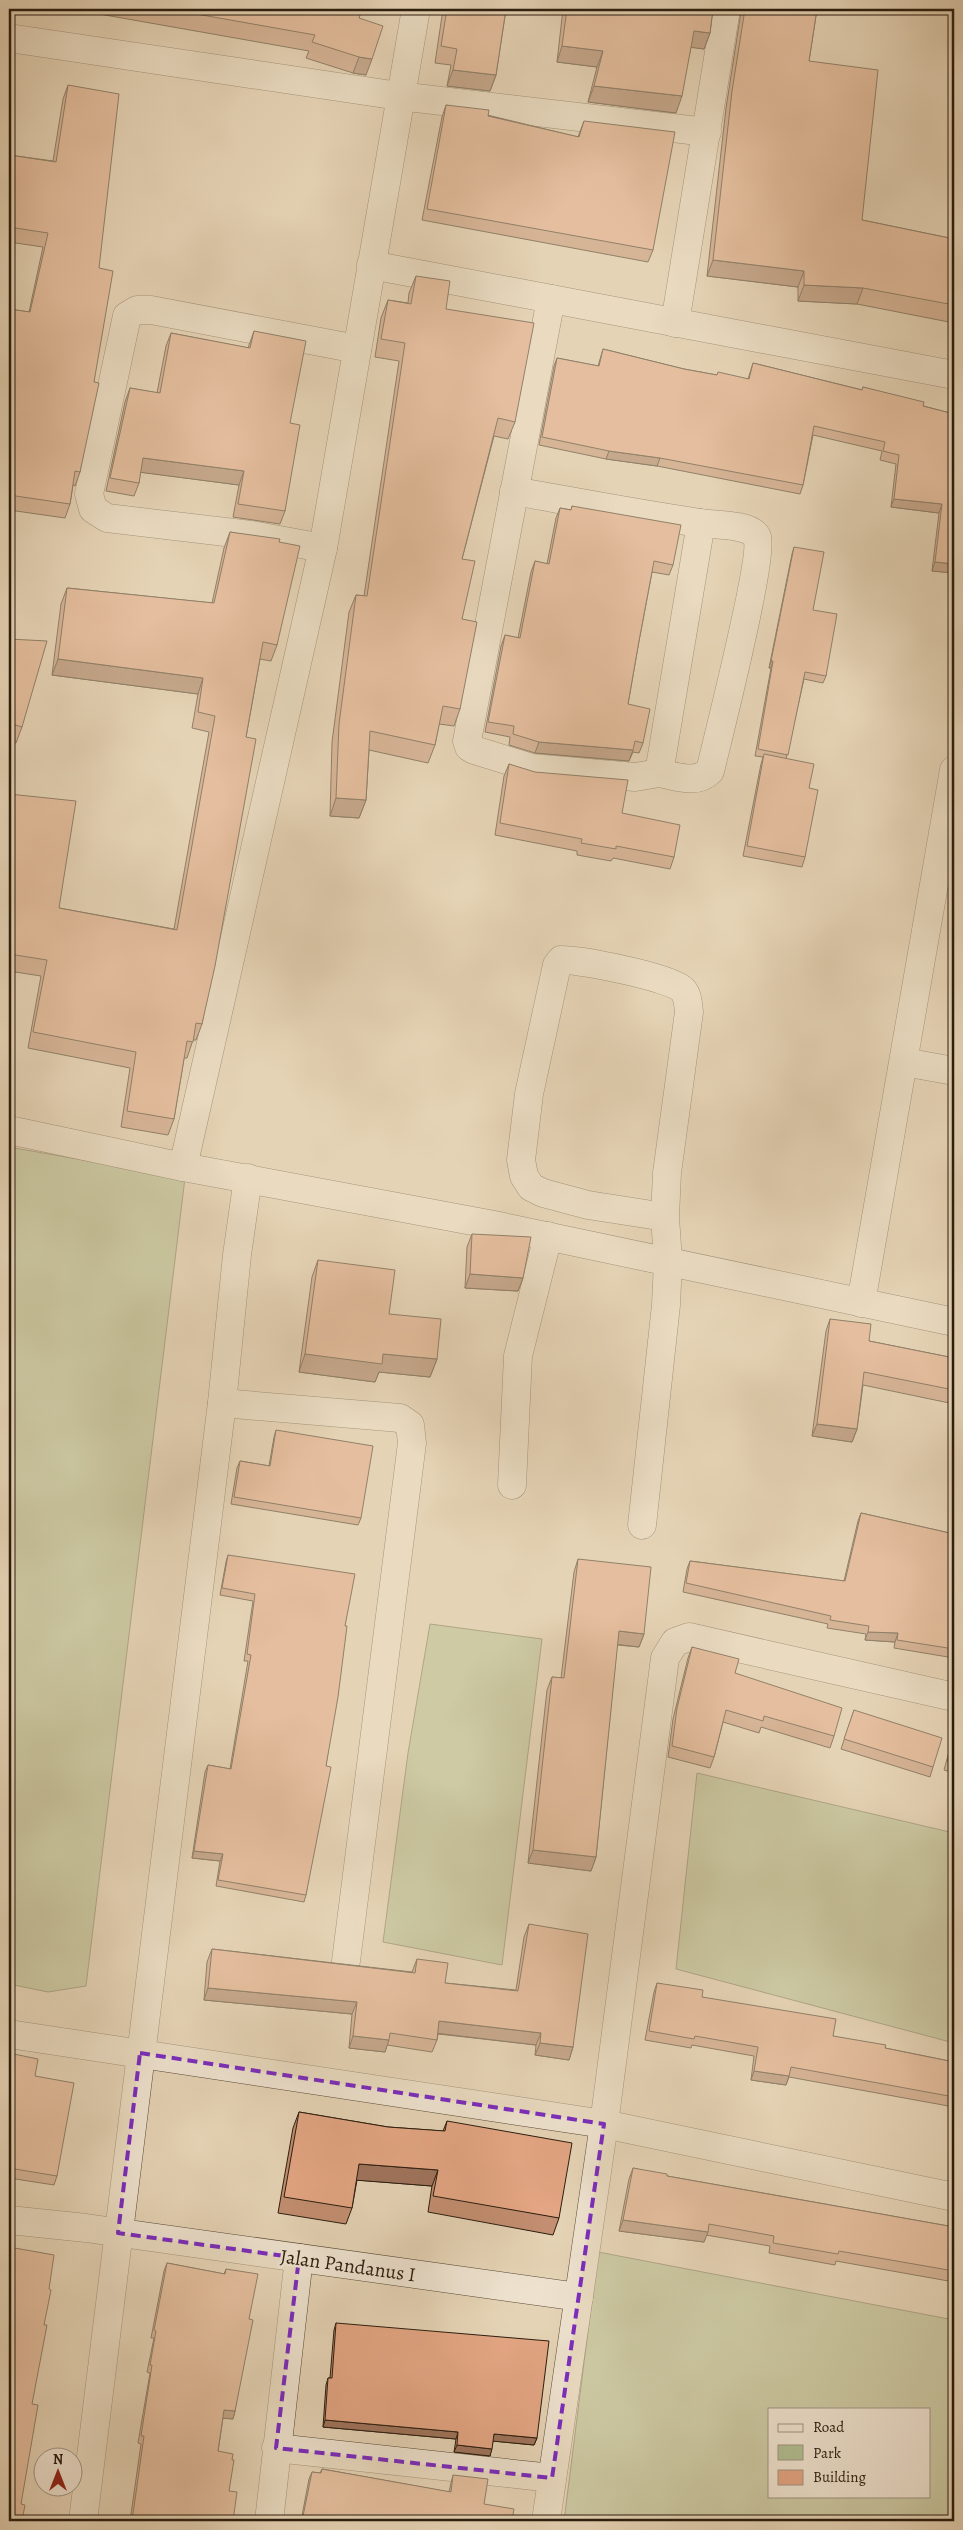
<svg xmlns="http://www.w3.org/2000/svg" width="963" height="2530" font-family="Alegreya,serif">
<rect width="100%" height="100%" fill="#e5d3b5"/>
<filter id="stains"><feTurbulence type="fractalNoise" baseFrequency=".004" numOctaves="4"/><feColorMatrix values="0 0 0 0 .2 0 0 0 0 .09 0 0 0 0 .02 0 0 0 .5 -.17"/></filter>
<radialGradient id="worn" r=".72"><stop offset=".6" stop-color="#630" stop-opacity="0"/><stop offset="1" stop-color="#630" stop-opacity=".3"/></radialGradient>
<g fill="#b0be91" stroke="#6d6e50" fill-rule="evenodd">
<path d="M9 1147 185 1178 86 1986 48 1992 9 1984Z"/>
<path d="M430 1624 542 1639 502 1965 383 1942 408 1753Z"/>
<path d="M697 1773 954 1833V2043L676 1969Z"/>
<path d="M598 2252 954 2320V2521H564ZM769 2409H929V2496H769Z"/>
</g>
<g fill="none" stroke-linecap="round" stroke-linejoin="round">
<defs>
<g id="minor">
<path d="M9 38 399 96 707 132"/>
<path d="M371 265 954 375"/>
<path d="M551 299 467 741 469 747 474 750 532 768 635 777 659 773 701 523"/>
<path d="M675 323 726 9"/>
<path d="M514 491C576 502 638 514 700 523 713 525 752 524 757 537 764 556 718 738 710 771 696 785 676 776 659 773"/>
<path d="M323 548 251 535 107 518 93 509 89 494 127 316 137 310H151L357 349"/>
<path d="M904 1062 954 1071"/>
<path d="M9 1130 183 1167 494 1225 954 1322"/>
<path d="M183 1167 323 548 416 9"/>
<path d="M861 1303 954 770"/>
<path d="M222 1403 400 1418 410 1425 412 1443 346 1961"/>
<path d="M512 1485 518 1356 548 1236"/>
<path d="M642 1525 666 1305 668 1261 665 1217 667 1173 689 1012C688 1004 688 996 683 990 671 977 581 960 561 960L557 965 529 1094 521 1160 524 1176 531 1187 543 1193 588 1205 665 1217"/>
<path d="M9 2034 604 2124 954 2197"/>
<path d="M9 2220 86 2228 579 2297"/>
<path d="M276 2448 552 2478"/>
<path d="M83 2521 222 1403 237 1255 248 1178"/>
<path d="M269 2521 299 2258"/>
<path d="M546 2521 604 2124 665 1658 675 1642 689 1637 954 1697"/>
</g>
</defs>
<use href="#minor" stroke="#594a38" stroke-width="29"/>
<use href="#minor" stroke="#eee2cf" stroke-width="28"/>
</g>
<g fill="#c38e71" stroke="#2a1d0f">
<path d="M71 9H362L359 18 366 75 353 73 306 58 309 51Z"/>
<path d="M443 9H506L496 75 490 91 447 86 451 65 435 63Z"/>
<path d="M563 9H713L710 33 704 49 691 47 676 113 588 102 597 67 557 62Z"/>
<path d="M741 9H817L809 61 862 220 954 239V323L857 304 798 301V287L707 276 726 108 741 12Z"/>
<path d="M68 85 99 268 94 382 80 472 75 486 73 485 70 504 65 518 9 510V309L29 312 43 247 9 242V155L53 161 63 99Z"/>
<path d="M446 105 578 137 584 121 653 250 648 262 422 220 442 117Z"/>
<path d="M416 276 446 309 515 422 508 439 494 436 462 559V619L460 709 454 726 439 724 435 745 428 763 369 750 366 800 359 818 330 816 332 742 349 612 356 595 364 596 399 361 375 357 381 318 388 300 408 303 409 293Z"/>
<path d="M254 331 290 423 285 511 280 524 233 517 239 485 140 472 139 483 134 496 106 491 125 402 130 388 157 393 166 346 171 333 248 348Z"/>
<path d="M603 349 684 369 717 375 748 379 753 363 862 390 863 387 923 406 954 414V573L932 571 939 513 891 507 896 464 880 460 882 451 813 435 803 485 800 494 657 466 606 459 539 445 554 366 557 358 598 366Z"/>
<path d="M572 506 673 565 669 575 652 572 639 641 628 704 643 743 639 753 633 752 629 761 535 753 509 745 510 737 485 732 501 646 505 635 518 638 531 572 535 561 547 564 556 518 560 508 571 510Z"/>
<path d="M230 532 279 542 277 645 271 661 260 659 246 737 202 1024 196 1040H193L187 1058H184L174 1119 168 1135 121 1127 130 1068 28 1048 41 976 9 971V794L59 908 174 929 209 732 192 728 198 694 52 675 61 604 67 588 212 603 224 548Z"/>
<path d="M794 547 826 676 823 683 804 679 786 759 809 788 805 857 802 867 743 856 761 764 763 757 755 756 771 668H769L792 554Z"/>
<path d="M9 639 22 727 16 743 9 741Z"/>
<path d="M509 764 622 813 674 857 670 869 613 858 611 861 577 855V851L495 835 504 776Z"/>
<path d="M472 1234 523 1278 518 1291 465 1288 467 1247Z"/>
<path d="M318 1260 389 1314 437 1359 430 1377 379 1372 375 1382 299 1372 312 1277Z"/>
<path d="M830 1319 869 1341 954 1358V1404L863 1385 857 1429 852 1442 812 1436 826 1331Z"/>
<path d="M276 1430 361 1518 358 1525 231 1504 237 1468 240 1461 269 1466 274 1437Z"/>
<path d="M861 1513 954 1534V1658L894 1648 895 1642 865 1640 866 1634 827 1628 828 1624 683 1592 687 1569 690 1561 844 1581 858 1521Z"/>
<path d="M228 1555 345 1626 326 1766 306 1895 304 1902 216 1886 220 1861 192 1858 205 1772 208 1765 230 1769 248 1661H244L253 1601 220 1595 226 1562Z"/>
<path d="M578 1559 644 1634 639 1647 617 1645 596 1857 591 1871 528 1863 547 1690 552 1677 561 1678 574 1572Z"/>
<path d="M692 1647 735 1673 834 1736 830 1748 761 1727 759 1733 723 1722 714 1757 710 1768 668 1757 673 1719 688 1658Z"/>
<path d="M854 1710 933 1767 930 1777 841 1749Z"/>
<path d="M954 1734V1773L944 1770Z"/>
<path d="M529 1924 573 2047 569 2060 535 2055 536 2045 438 2034 437 2040 432 2052 387 2045 385 2052 349 2048 352 2014 204 2000 207 1962 212 1949 412 1972 417 1959 445 1983 516 1990 524 1937Z"/>
<path d="M657 1983 702 1997 833 2036 885 2048 954 2062V2107L789 2077 786 2085 751 2080 754 2056 692 2045 691 2048 645 2040 654 1992Z"/>
<path d="M9 2053 35 2076 57 2176 54 2185 9 2178Z"/>
<path d="M299 2112 388 2127 443 2131 447 2121 559 2218 553 2235 428 2212 432 2186 357 2180 352 2208 346 2224 278 2213 293 2128Z"/>
<path d="M633 2168 667 2176 954 2227V2282L836 2261 835 2265 769 2253 770 2246 706 2235 704 2242 619 2231 629 2179Z"/>
<path d="M167 2263 224 2274 226 2269 249 2319 235 2411 233 2419 223 2418 218 2451 229 2491 233 2521H130L141 2444 138 2443 150 2373 147 2372 154 2338H151L164 2271Z"/>
<path d="M336 2323 537 2438 534 2445 493 2441 490 2456 454 2452 456 2439 323 2427 326 2385 328 2378H330L334 2330Z"/>
<path d="M322 2469 449 2492 451 2483 453 2475 484 2504 512 2521H301L309 2479 312 2472 320 2473Z"/>
</g>
<g fill="#9f745c" stroke="#2a1d0f">
<path d="M694 31 710 33 704 49 688 47Z"/>
<path d="M562 46 603 51 597 67 557 62Z"/>
<path d="M359 57 372 59 366 75 353 73Z"/>
<path d="M453 70 496 75 490 91 447 86Z"/>
<path d="M594 86 682 96 676 113 588 102Z"/>
<path d="M713 260 804 271 798 287 707 276Z"/>
<path d="M804 285 863 288 857 304 798 301Z"/>
<path d="M609 451 660 458 657 466 606 459Z"/>
<path d="M143 458 244 471 239 485 138 472Z"/>
<path d="M894 499 942 504 939 513 891 507Z"/>
<path d="M935 562 954 564V573L932 571Z"/>
<path d="M58 659 203 678 198 694 52 675Z"/>
<path d="M771 661H773L771 668H769Z"/>
<path d="M539 742 633 750 629 761 535 753Z"/>
<path d="M336 798 366 800 359 818 330 816Z"/>
<path d="M470 1274 523 1278 518 1291 465 1288Z"/>
<path d="M305 1354H383L437 1359 430 1377 379 1372 375 1382 299 1372Z"/>
<path d="M817 1424 857 1429 852 1442 812 1436Z"/>
<path d="M619 1631 644 1634 639 1647 614 1644Z"/>
<path d="M868 1632 898 1633 895 1642 865 1640Z"/>
<path d="M533 1850 596 1857 591 1871 528 1863Z"/>
<path d="M194 1851 223 1854 220 1861 192 1858Z"/>
<path d="M208 1988 357 2002 352 2014 204 2000Z"/>
<path d="M439 2021 541 2033 536 2045 435 2033Z"/>
<path d="M353 2036 389 2040 385 2052 349 2048Z"/>
<path d="M540 2043 573 2047 569 2060 535 2055Z"/>
<path d="M754 2071 789 2076 786 2085 751 2080Z"/>
<path d="M359 2164 438 2170 432 2186 354 2180Z"/>
<path d="M623 2220 708 2232 704 2242 619 2231Z"/>
<path d="M224 2410 235 2411 233 2419 221 2418Z"/>
<path d="M325 2420 458 2432 456 2439 323 2427Z"/>
<path d="M494 2434 537 2438 534 2445 492 2441Z"/>
<path d="M457 2445 492 2449 490 2456 454 2452Z"/>
</g>
<g fill="#e3a583" stroke="#2a1d0f">
<path d="M168 9H362L359 18 383 26 372 59 359 57 312 42 315 35Z"/>
<path d="M447 9H506L496 75 453 70 457 49 441 46Z"/>
<path d="M567 9H713L710 33 694 31 682 96 594 86 603 51 562 46Z"/>
<path d="M745 9H817L809 61 878 70 862 220 954 239V305L863 288 804 285V271L713 260 732 91Z"/>
<path d="M68 85 119 94 99 268 113 271 94 382 99 383 80 472 75 471 70 504 9 495V309L30 312 48 233 9 227V155L56 162Z"/>
<path d="M446 105 489 110 488 116 579 137 584 121 675 132 653 250 427 209Z"/>
<path d="M416 276 450 281 446 309 534 323 515 422 498 418 462 559 475 561 462 619 477 622 460 709 443 706 435 745 370 731 366 800 336 798 339 724 356 595 367 596 405 343 381 339 388 300 411 304Z"/>
<path d="M254 331 306 341 290 423 300 425 285 511 238 504 244 471 143 458 139 483 110 478 130 388 160 393 171 333 250 348Z"/>
<path d="M603 349 684 369 717 375 718 372 749 379 753 363 862 390 863 387 924 402 923 406 954 414V564L935 562 942 504 894 499 899 455 883 451 885 442 814 426 803 485 660 458 609 451 542 437 557 358 599 366Z"/>
<path d="M572 506 681 525 673 565 654 561 639 641 628 704 650 709 643 743 635 741 633 750 539 742 513 734 514 726 488 722 505 635 520 638 535 561 549 564 560 508 571 510Z"/>
<path d="M230 532 280 539 279 542 300 546 277 645 263 642 246 737 256 739 215 966 202 1024 196 1023 193 1042 187 1041 174 1119 127 1111 136 1052 33 1032 47 960 9 954V794L76 801 59 908 177 930 215 716 198 712 203 678 58 659 67 588 214 603Z"/>
<path d="M794 547 824 552 813 610 837 614 826 676 805 672 788 755 758 749 773 661H771Z"/>
<path d="M9 639 47 641 22 727 9 723Z"/>
<path d="M764 754 814 764 809 788 818 790 805 857 747 846Z"/>
<path d="M509 764 535 772 628 780 622 813 680 825 674 857 616 846V849L581 843 582 839 500 823Z"/>
<path d="M472 1234 531 1237 523 1278 470 1274Z"/>
<path d="M318 1260 395 1270 389 1314 441 1319 437 1359 383 1354 382 1364 305 1354Z"/>
<path d="M830 1319 871 1324 869 1341 954 1358V1390L864 1372 857 1429 817 1424Z"/>
<path d="M276 1430 373 1446 361 1518 234 1497 240 1461 270 1466Z"/>
<path d="M861 1513 954 1534V1649L897 1640 898 1633 868 1632 869 1626 830 1620 831 1616 686 1583 690 1561 845 1581Z"/>
<path d="M228 1555 355 1574 345 1626H347L338 1697 326 1766 331 1767 306 1895 218 1880 223 1854 194 1851 208 1765 231 1769 251 1655 247 1654 255 1594 222 1588Z"/>
<path d="M578 1559 651 1567 644 1634 619 1631 596 1857 533 1850 552 1677 564 1678Z"/>
<path d="M692 1647 739 1659 735 1673 842 1708 834 1736 764 1716 763 1721 726 1710 714 1757 672 1746 677 1708Z"/>
<path d="M854 1710 942 1738 933 1767 844 1739Z"/>
<path d="M954 1735V1764L947 1761Z"/>
<path d="M529 1924 588 1934 573 2047 540 2043 541 2033 439 2021 437 2040 390 2033 389 2040 353 2036 357 2002 208 1988 212 1949 415 1973 417 1959 448 1963 445 1983 518 1991Z"/>
<path d="M657 1983 703 1990 702 1997 836 2019 833 2036 886 2045 885 2048 954 2062V2097L791 2067 789 2076 754 2071 758 2047 695 2036 694 2039 649 2031Z"/>
<path d="M9 2053 38 2059 35 2076 74 2083 57 2176 9 2168Z"/>
<path d="M299 2112 388 2127 445 2131 447 2121 572 2143 559 2218 433 2196 438 2170 359 2164 352 2208 284 2197Z"/>
<path d="M633 2168 667 2174V2176L954 2227V2271L839 2251 838 2254 773 2243 774 2236 709 2224 708 2232 623 2220Z"/>
<path d="M9 2247 54 2255 49 2289 51 2290 44 2325H47L32 2404 38 2405 21 2504 25 2505 22 2521H9Z"/>
<path d="M167 2263 225 2274 226 2269 258 2274 249 2319 253 2320 235 2411 224 2410 218 2451 233 2454 232 2460H234L229 2491 237 2492 233 2521H132L144 2436H141L152 2365H150L156 2331 154 2330Z"/>
<path d="M336 2323 549 2341 537 2438 494 2434 492 2449 457 2445 458 2432 325 2420 328 2378H332Z"/>
<path d="M322 2469 451 2492 453 2475 488 2479 484 2504 514 2509 512 2521H302L312 2472 321 2473Z"/>
</g>
<path d="M0 0H963V2530H0ZM140 2053 604 2124 552 2478 276 2448 299 2258 118 2233Z" fill="#e5d3b5" fill-opacity=".55" fill-rule="evenodd"/>
<path fill="none" stroke="#7b2cbf" stroke-width="4" stroke-dasharray="10 6" stroke-linejoin="round" d="M140 2053 604 2124 552 2478 276 2448 299 2258 118 2233Z"/>
<g text-anchor="middle" stroke-width="5" stroke-linejoin="round" paint-order="stroke">
<g font-size="20" fill="#2a1d0f" stroke="#eee2cf">
<text transform="translate(348 2265) rotate(8)" y="7">Jalan Pandanus I</text>
</g>
</g>
<rect width="963" height="2530" fill="none" stroke="#e5d3b5" stroke-width="30"/>
<rect x="10" y="10" width="943" height="2510" fill="none" stroke="#2a1d0f" stroke-width="2.5"/>
<rect x="15" y="15" width="933" height="2500" fill="none" stroke="#2a1d0f"/>
<rect x="768" y="2408" width="162" height="90" fill="#eee2cf" stroke="#a09382"/>
<rect x="778" y="2424" width="25" height="8" fill="#eee2cf" stroke="#a09382"/>
<text x="813" y="2432" font-size="15" fill="#2a1d0f">Road</text>
<rect x="778" y="2445" width="25" height="15" fill="#b0be91" stroke="#a09382"/>
<text x="813" y="2458" font-size="15" fill="#2a1d0f">Park</text>
<rect x="778" y="2470" width="25" height="15" fill="#e3a583" stroke="#a09382"/>
<text x="813" y="2482" font-size="15" fill="#2a1d0f">Building</text>
<g transform="translate(58 2472)"><circle r="24" fill="#eee2cf" stroke="#a09382"/>
<path d="M0-4L9 19L0 12L-9 19Z" fill="#8f2418"/>
<text y="-8" font-size="14" font-weight="bold" text-anchor="middle" fill="#2a1d0f">N</text>
</g>
<rect width="100%" height="100%" filter="url(#stains)"/>
<rect width="100%" height="100%" fill="url(#worn)"/>
</svg>
